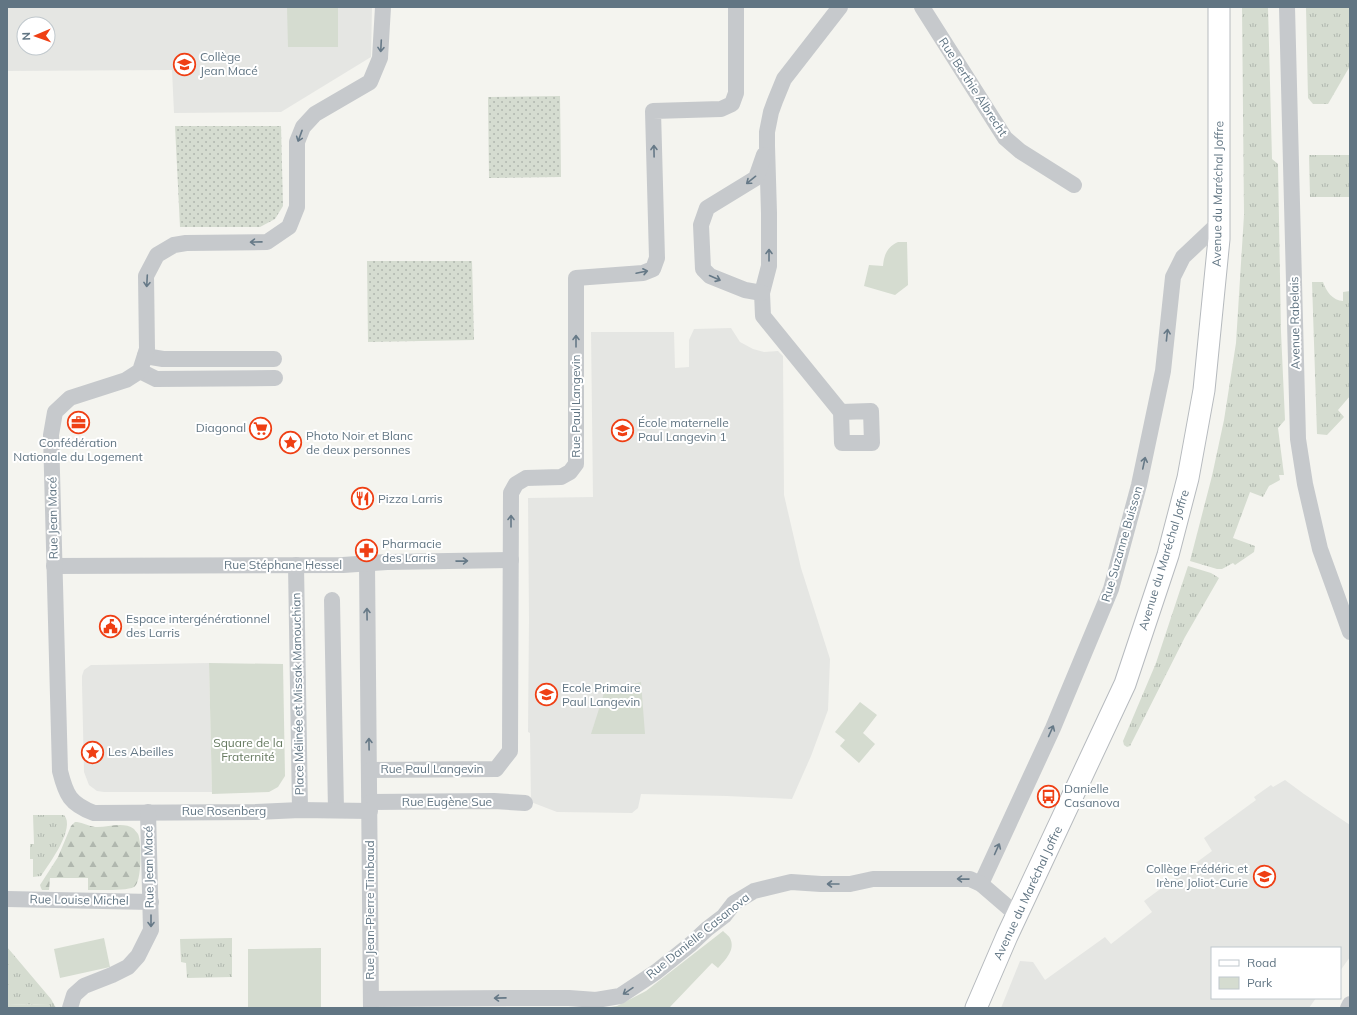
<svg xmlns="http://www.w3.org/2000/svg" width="1357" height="1015" font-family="Mulish,sans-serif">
<defs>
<pattern id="grass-tufts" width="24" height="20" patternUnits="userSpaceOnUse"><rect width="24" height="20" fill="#d5dcd0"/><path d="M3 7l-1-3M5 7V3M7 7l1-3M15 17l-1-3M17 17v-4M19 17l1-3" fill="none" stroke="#b0b7ae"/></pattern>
<pattern id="forest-firs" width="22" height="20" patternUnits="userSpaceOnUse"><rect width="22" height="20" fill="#d5dcd0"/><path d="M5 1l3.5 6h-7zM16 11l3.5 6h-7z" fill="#b0b7ae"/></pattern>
<pattern id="garden-dots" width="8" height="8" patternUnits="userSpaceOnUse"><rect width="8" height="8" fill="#d5dcd0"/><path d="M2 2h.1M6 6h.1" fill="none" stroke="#b0b7ae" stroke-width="1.8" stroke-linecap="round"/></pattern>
</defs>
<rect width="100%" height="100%" fill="#f4f4ef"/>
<g fill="#e5e6e3" fill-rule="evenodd">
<path d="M7 7H372L371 57 281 112 174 113 172 70 7 71ZM24 24H48V48H24Z"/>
<path d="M731 328 740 342 753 349 764 352 778 351 783 356 784 495 801 568 830 659 828 710 811 756 792 799 727 796 641 794 638 808 632 813 557 812 531 802 530 733 528 732 529 620 528 498 593 497 591 332H674L675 368 689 367V340L694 329Z"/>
<path d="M209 663 212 792H104L97 791 89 785 84 772 82 684V676L84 670 91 665H96Z"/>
<path d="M1285 780 1304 794 1350 825V957L1340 971V948H1212V998H1316L1309 1008H1001L1020 961 1033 962 1045 980 1105 937 1111 944 1152 912 1144 901 1212 851 1204 838 1256 800 1254 797 1271 785 1273 787Z"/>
</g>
<g fill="url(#grass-tufts)">
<path d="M1242 7H1268L1272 159 1278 164 1281 332 1285 420 1278 428 1284 475H1279L1280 480 1269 486 1263 497 1250 492 1233 538 1255 546 1254 552 1235 565 1233 563 1222 569H1217L1190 561 1212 476 1224 420 1236 343 1244 215Z"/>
<path d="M1306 7H1350V66L1328 104H1313L1308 98Z"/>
<path d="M1309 155H1350V197H1310Z"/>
<path d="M1312 282H1323C1326 291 1333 301 1343 301V292L1350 291V396L1338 410 1344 417 1327 435 1317 434Z"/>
<path d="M1188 566 1211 573 1219 578 1185 637 1130 746 1127 747 1124 745 1123 741 1156 663Z"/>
<path d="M33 815H64C76 828 49 864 41 876L33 877V859H30V844H34Z"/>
<path d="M232 938V977L187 978 186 963 181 962 180 939Z"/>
<path d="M7 947 51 999 56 1008H49V1005L7 1004Z"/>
</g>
<path fill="url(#forest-firs)" d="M75 822H77C83 823 89 826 95 827 107 828 123 821 134 829 135 831 137 832 138 834 142 842 142 883 134 887 127 891 98 890 88 890V878H50L49 890H42L41 888 40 885 58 857 71 826Z"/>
<g fill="#d5dcd0">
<path d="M287 7H338V47H288Z"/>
<path d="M898 242H907L908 285 895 295 864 286 869 265 883 266C884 255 887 247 898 242Z"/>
<path d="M209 663 283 664 285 776 278 787 269 792 212 794Z"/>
<path d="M641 682 645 734H591L605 690Z"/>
<path d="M860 702 877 715 863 733 875 744 859 763 840 746 845 740 835 732Z"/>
<path d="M723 931C725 933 729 936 730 938 736 950 725 960 718 968L712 963 669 1008H605L617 1006 646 991Z"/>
<path d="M104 938 110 967 60 978 54 949Z"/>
<path d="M321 948V1008H248V949Z"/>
<path d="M7 1004 49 1005V1008H7Z"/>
</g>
<g fill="url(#garden-dots)">
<path d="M560 96 561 177 489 178 488 97Z"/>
<path d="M175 126H281L283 206 275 219 260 227H180Z"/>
<path d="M367 261H472L474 340 368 342Z"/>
</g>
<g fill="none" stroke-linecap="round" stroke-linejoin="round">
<defs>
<path id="major" d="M976 1008 1007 936 1125 684 1168 555 1188 478 1204 390 1219 239V7"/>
</defs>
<use href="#major" stroke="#b6babe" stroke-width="23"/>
<g stroke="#c6c9cc" stroke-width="16">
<path d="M840 7 784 79 775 101 771 112 767 132V146L769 213V266L762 293 763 316 841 412 842 443H872L871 411 841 412"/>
<path d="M922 7 1005 138 1020 151 1074 185"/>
<path d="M1287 7 1298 439 1305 484 1320 549 1350 632"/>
<path d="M762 293 745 290 710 276 703 269 701 225 707 208 756 178 764 155"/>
<path d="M145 356 163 359H274"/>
<path d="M140 371 156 379 275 378"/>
<path d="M367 563 371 1008"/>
<path d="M296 565 300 810"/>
<path d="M54 566 343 565 387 562 511 560"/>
<path d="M332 600 336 810"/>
<path d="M370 770 496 769 510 751 511 493 516 484 526 478 561 477 570 472 576 464V278L643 273 653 269 657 258 653 111 721 109 732 104 736 93V7"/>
<path d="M370 802 494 801 525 803"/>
<path d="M370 811 300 810 256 812 94 813C70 804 66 795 60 771L51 435 55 412 70 398 126 380 140 371 147 349 146 276 157 255 174 245 186 243 267 242 289 227 297 207V142L303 127 315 114 370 82 380 58 383 7"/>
<path d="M981 884 1053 728 1111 589 1139 485 1163 371 1173 277 1183 257 1219 223"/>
<path d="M7 899 151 902"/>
<path d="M371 999 514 998H569L596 1000 620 996 656 972 691 944 707 929 724 916 734 903 754 891 791 882 821 884H850L873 879H970L981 884 1017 915"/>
<path d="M70 1008 74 995 84 986 112 975 128 967 138 956 151 930 148 812"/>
<path d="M1348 1008 1350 1004"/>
</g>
<use href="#major" stroke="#fff" stroke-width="21"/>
</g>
<defs><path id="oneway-shaft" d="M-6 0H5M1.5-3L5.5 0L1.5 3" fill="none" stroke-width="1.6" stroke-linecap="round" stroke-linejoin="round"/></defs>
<g stroke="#667987">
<use href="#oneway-shaft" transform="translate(381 46) rotate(93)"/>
<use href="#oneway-shaft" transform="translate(300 136) rotate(110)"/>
<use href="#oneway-shaft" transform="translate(654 151) rotate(-91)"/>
<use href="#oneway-shaft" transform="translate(751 180) rotate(141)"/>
<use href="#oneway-shaft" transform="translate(256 242) rotate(179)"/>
<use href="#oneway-shaft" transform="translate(769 255) rotate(-90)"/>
<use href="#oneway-shaft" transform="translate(642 272) rotate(-12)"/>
<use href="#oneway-shaft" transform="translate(715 278) rotate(24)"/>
<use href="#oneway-shaft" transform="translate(147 281) rotate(93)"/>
<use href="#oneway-shaft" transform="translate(1167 335) rotate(-84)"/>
<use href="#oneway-shaft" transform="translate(576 341) rotate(-90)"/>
<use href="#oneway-shaft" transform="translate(1144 463) rotate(-78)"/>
<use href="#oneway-shaft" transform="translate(511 521) rotate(-90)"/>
<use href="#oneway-shaft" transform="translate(462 561) rotate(-1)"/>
<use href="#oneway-shaft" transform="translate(367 614) rotate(-91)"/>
<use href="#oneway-shaft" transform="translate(1051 731) rotate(-66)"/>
<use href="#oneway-shaft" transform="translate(369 744) rotate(-91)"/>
<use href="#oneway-shaft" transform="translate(997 849) rotate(-66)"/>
<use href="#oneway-shaft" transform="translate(963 879) rotate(-179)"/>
<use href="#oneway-shaft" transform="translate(833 884) rotate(180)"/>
<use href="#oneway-shaft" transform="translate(151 921) rotate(90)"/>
<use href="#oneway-shaft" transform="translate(628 991) rotate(146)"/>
<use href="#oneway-shaft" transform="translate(500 998) rotate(179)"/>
</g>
<defs>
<symbol id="school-ring" viewBox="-11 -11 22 22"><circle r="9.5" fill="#fff" stroke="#ef3f14" stroke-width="1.5"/><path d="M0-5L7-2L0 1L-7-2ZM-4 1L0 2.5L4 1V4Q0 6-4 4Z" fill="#ef3f14"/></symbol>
<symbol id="office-ring" viewBox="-11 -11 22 22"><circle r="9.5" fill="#fff" stroke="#ef3f14" stroke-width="1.5"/><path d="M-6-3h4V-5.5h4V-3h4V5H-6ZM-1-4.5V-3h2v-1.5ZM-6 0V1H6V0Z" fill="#ef3f14"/></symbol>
<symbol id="supermarket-ring" viewBox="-11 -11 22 22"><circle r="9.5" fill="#fff" stroke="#ef3f14" stroke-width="1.5"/><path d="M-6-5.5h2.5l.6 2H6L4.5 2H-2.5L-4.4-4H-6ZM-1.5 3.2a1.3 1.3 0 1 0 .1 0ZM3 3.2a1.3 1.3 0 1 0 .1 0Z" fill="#ef3f14"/></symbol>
<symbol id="sight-ring" viewBox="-11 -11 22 22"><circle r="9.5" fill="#fff" stroke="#ef3f14" stroke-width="1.5"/><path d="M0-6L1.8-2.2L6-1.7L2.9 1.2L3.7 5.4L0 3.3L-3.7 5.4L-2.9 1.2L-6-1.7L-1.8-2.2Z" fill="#ef3f14"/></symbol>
<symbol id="restaurant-ring" viewBox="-11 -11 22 22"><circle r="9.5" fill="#fff" stroke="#ef3f14" stroke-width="1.5"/><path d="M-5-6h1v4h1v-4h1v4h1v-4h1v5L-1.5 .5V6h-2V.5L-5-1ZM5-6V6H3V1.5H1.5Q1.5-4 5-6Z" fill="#ef3f14"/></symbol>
<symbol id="pharmacy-ring" viewBox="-11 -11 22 22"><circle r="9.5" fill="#fff" stroke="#ef3f14" stroke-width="1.5"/><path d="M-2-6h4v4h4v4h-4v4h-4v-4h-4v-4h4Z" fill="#ef3f14"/></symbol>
<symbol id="civic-ring" viewBox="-11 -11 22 22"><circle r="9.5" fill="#fff" stroke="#ef3f14" stroke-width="1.5"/><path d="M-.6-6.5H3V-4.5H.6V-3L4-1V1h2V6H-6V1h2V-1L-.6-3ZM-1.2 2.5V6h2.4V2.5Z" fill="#ef3f14"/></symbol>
<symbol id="bus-ring" viewBox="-11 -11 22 22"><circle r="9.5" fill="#fff" stroke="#ef3f14" stroke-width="1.5"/><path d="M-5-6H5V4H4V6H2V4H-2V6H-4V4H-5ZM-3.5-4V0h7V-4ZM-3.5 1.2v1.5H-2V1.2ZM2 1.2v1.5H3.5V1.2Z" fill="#ef3f14"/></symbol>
</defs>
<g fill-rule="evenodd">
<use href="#school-ring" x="172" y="52" width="25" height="25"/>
<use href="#office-ring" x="66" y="410" width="25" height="25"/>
<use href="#supermarket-ring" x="248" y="416" width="25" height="25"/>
<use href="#school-ring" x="610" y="418" width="25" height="25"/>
<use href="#sight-ring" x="278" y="430" width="25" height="25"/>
<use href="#restaurant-ring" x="350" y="486" width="25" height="25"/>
<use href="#pharmacy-ring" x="354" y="538" width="25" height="25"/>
<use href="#civic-ring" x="98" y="614" width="25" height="25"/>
<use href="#school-ring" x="534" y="682" width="25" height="25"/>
<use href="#sight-ring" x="80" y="740" width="25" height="25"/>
<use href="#bus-ring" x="1036" y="784" width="25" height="25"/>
<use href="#school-ring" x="1252" y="864" width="25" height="25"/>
</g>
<g text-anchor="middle" stroke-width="4" stroke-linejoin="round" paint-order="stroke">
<g font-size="12" fill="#617583" stroke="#fff" text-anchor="start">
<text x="200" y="61">Collège<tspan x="200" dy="14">Jean Macé</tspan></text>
<text x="638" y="427">École maternelle<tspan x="638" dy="14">Paul Langevin 1</tspan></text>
<text x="246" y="432" text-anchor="end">Diagonal</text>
<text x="306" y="440">Photo Noir et Blanc<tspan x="306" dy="14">de deux personnes</tspan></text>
<text x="78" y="447" text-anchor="middle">Confédération<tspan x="78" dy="14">Nationale du Logement</tspan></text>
<text x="378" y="503">Pizza Larris</text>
<text x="382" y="548">Pharmacie<tspan x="382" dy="14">des Larris</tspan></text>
<text x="126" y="623">Espace intergénérationnel<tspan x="126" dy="14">des Larris</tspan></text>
<text x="562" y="692">Ecole Primaire<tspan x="562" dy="14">Paul Langevin</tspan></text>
<text x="108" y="756">Les Abeilles</text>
<text x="1064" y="793">Danielle<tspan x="1064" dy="14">Casanova</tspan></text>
<text x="1248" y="873" text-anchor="end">Collège Frédéric et<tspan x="1248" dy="14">Irène Joliot-Curie</tspan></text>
</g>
<g font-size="12" fill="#617583" stroke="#fff">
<text transform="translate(973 87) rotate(57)" y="4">Rue Berthie Albrecht</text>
<text transform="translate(1218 194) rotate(-89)" y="4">Avenue du Maréchal Joffre</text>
<text transform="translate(1295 323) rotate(-91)" y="4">Avenue Rabelais</text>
<text transform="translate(576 406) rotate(-90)" y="4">Rue Paul Langevin</text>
<text transform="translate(53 518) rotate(-91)" y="4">Rue Jean Macé</text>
<text transform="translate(1122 544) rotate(-74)" y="4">Rue Suzanne Buisson</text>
<text transform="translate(1164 560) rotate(-73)" y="4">Avenue du Maréchal Joffre</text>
<text x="283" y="569">Rue Stéphane Hessel</text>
<text transform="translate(298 694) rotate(-91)" y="4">Place Mélinée et Missak Manouchian</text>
<text x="432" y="773">Rue Paul Langevin</text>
<text x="447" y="806">Rue Eugène Sue</text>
<text x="224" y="815">Rue Rosenberg</text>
<text transform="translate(149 867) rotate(-91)" y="4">Rue Jean Macé</text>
<text transform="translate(1028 893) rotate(-65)" y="4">Avenue du Maréchal Joffre</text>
<text transform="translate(79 900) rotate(1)" y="4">Rue Louise Michel</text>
<text transform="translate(370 910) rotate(-90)" y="4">Rue Jean-Pierre Timbaud</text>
<text transform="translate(698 936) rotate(-39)" y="4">Rue Danielle Casanova</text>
</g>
<g font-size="12" fill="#667a60" stroke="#fff">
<text x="248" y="747">Square de la<tspan x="248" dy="14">Fraternité</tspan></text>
</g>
</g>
<rect width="1357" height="1015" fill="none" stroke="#617583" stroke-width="16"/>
<rect x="1211" y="947" width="130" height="52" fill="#ffffff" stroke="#c0c8cd"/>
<rect x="1219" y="960" width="20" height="6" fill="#ffffff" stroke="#c0c8cd"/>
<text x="1247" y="967" font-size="12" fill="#617583">Road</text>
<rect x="1219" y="977" width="20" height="12" fill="#d5dcd0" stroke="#c0c8cd"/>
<text x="1247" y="987" font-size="12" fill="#617583">Park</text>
<g transform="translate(36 36) rotate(268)"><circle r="19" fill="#ffffff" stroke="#c0c8cd"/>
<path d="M0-3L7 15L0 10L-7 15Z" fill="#ef3f14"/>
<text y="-6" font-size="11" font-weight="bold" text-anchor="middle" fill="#617583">N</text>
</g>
</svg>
